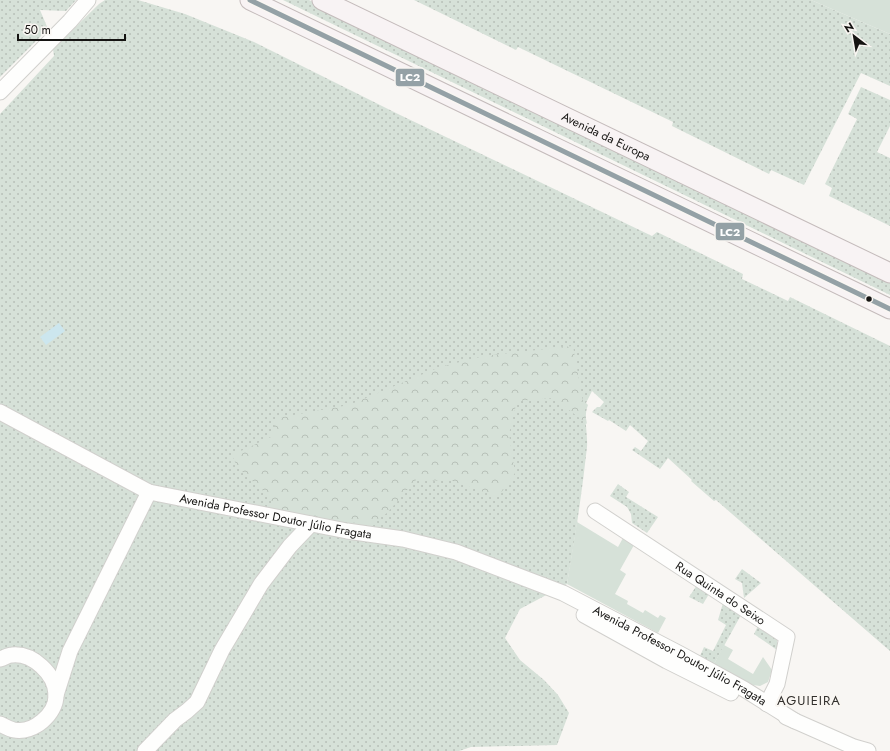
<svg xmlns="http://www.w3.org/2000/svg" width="890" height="751" font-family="Jost,sans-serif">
<defs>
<pattern id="grass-dots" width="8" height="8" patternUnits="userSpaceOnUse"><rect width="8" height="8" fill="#d6e1d8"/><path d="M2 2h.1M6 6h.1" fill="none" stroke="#b7c0b8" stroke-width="1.8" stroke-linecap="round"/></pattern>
<pattern id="forest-crowns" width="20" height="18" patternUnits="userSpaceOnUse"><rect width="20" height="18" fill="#d6e1d8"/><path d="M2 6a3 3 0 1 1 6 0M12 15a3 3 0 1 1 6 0" fill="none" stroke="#b7c0b8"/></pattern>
</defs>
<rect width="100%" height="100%" fill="#f8f6f3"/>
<g fill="url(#grass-dots)">
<path d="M0 0H76L66 11 40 10 48 29 0 77Z"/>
<path d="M105 0H138L185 14 254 42 398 114 652 236 657 232 743 274 742 279 788 301 790 297 890 346V651L716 500 714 501 691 481 692 480 668 458 660 469 632 450 635 447 641 451 648 441 630 425 626 431 609 420 608 421 592 412 597 407H600L604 402 592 391 586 403 588 405C583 417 588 434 587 447 582 493 575 539 567 584L520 609 505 638 520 660 544 680 558 695 569 713 557 745 471 747 459 751H0V114L54 56 53 49 99 4Z"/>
<path d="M283 0H309L890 282V295Z"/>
<path d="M414 0H811L890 34V86L861 73 804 185 771 170 769 174 672 126 673 122 518 47 516 50Z"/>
<path d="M861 87 890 100V126L877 152 890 158V226L829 196 832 188 825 184 857 119 848 114Z"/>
<path d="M618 484 629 492 626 497 658 517 647 533 632 523 631 514 627 507 610 496Z"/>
<path d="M742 569 761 583 744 598 742 583 735 579Z"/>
<path d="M697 585 709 594 703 604 689 597Z"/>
<path d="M723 603 741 615 714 664 700 656 704 647 713 651 726 625 718 620Z"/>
<path d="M758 626 777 640V650L754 634Z"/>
</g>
<path fill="url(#forest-crowns)" d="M573 346 587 424 554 398 517 401 509 434 515 473 498 497 453 481 416 480 387 513 370 524 271 516V498L237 467 232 455 271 437 277 418 349 405 440 367 484 356Z"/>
<g fill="#d6e1d8">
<path d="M811 0H890V34Z"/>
<path d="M577 522 618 547 623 538 634 545 620 570 626 574 615 594 628 601 627 604 643 613 645 610 658 618 660 615 666 618 658 633 567 584Z"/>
<path d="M724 645 733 650 728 659 753 674 763 657 772 670 768 682 760 686 753 685 714 664Z"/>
</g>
<path fill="#cce6ee" d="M59 323 65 331 46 345 40 337Z"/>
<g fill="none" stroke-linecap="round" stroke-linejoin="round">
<defs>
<g id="minor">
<path d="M0 92 70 21 88 0"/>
<path id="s1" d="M0 412 149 492 347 531 403 539 456 552 563 593 682 655 744 689 795 721"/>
<path id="s2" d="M595 511 787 637 777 684 767 704"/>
<path d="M584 615 667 661 731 693"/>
<path d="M0 659C4 658 8 655 12 655 33 653 55 674 56 694 57 714 33 734 14 730 9 729 4 726 0 724"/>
<path d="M56 695 70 651 149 492"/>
<path d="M786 717 854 747 868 751"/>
<path d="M145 751 175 720 187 711 197 702 222 650 261 584 290 546 311 524"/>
</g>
<g id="major">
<path d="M250 0 890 309"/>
<path id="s3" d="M322 0 890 273"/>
</g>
</defs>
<use href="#minor" stroke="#d1d0cd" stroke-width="17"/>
<use href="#major" stroke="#c4bbbb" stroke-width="21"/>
<use href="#minor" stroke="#fefefd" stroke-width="15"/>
<use href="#major" stroke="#f8f3f4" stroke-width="19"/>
<defs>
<path id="bus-1" d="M250 0 890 309"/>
</defs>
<use href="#bus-1" stroke="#f9f6f2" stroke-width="8"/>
<use href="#bus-1" stroke="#94a1a6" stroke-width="5"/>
</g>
<circle fill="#151412" stroke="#f9f6f2" stroke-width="1.5" cx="869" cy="299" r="3.5"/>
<g text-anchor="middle" stroke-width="4" stroke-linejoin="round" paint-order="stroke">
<g font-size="12" fill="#151412" stroke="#f9f6f2">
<text dy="4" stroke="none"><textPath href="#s3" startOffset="315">Avenida da Europa</textPath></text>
<text dy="4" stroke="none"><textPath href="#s1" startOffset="298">Avenida Professor Doutor Júlio Fragata</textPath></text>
<text dy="4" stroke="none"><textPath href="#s2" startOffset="150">Rua Quinta do Seixo</textPath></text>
<text dy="4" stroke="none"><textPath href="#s1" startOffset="729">Avenida Professor Doutor Júlio Fragata</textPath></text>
</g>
<g font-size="13" letter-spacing="1" fill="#32302d" stroke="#f9f6f2">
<text x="809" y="705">AGUIEIRA</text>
</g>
</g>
<g stroke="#f9f6f2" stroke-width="1.5">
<rect x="395" y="68" width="30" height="19" rx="4" fill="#94a1a6"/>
<rect x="715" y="222" width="30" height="19" rx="4" fill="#94a1a6"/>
</g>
<g font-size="11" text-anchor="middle" font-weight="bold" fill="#fff">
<text x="410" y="81">LC2</text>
<text x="730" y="236">LC2</text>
</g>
<g transform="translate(854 36) rotate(329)" stroke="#f9f6f2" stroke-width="3" paint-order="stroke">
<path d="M0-3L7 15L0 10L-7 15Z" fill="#151412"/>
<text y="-6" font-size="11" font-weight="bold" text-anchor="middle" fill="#151412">N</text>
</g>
<path d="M18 34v6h107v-6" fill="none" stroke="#151412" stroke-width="2"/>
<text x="24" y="34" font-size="12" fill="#151412" stroke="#f9f6f2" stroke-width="3" paint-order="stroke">50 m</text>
</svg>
